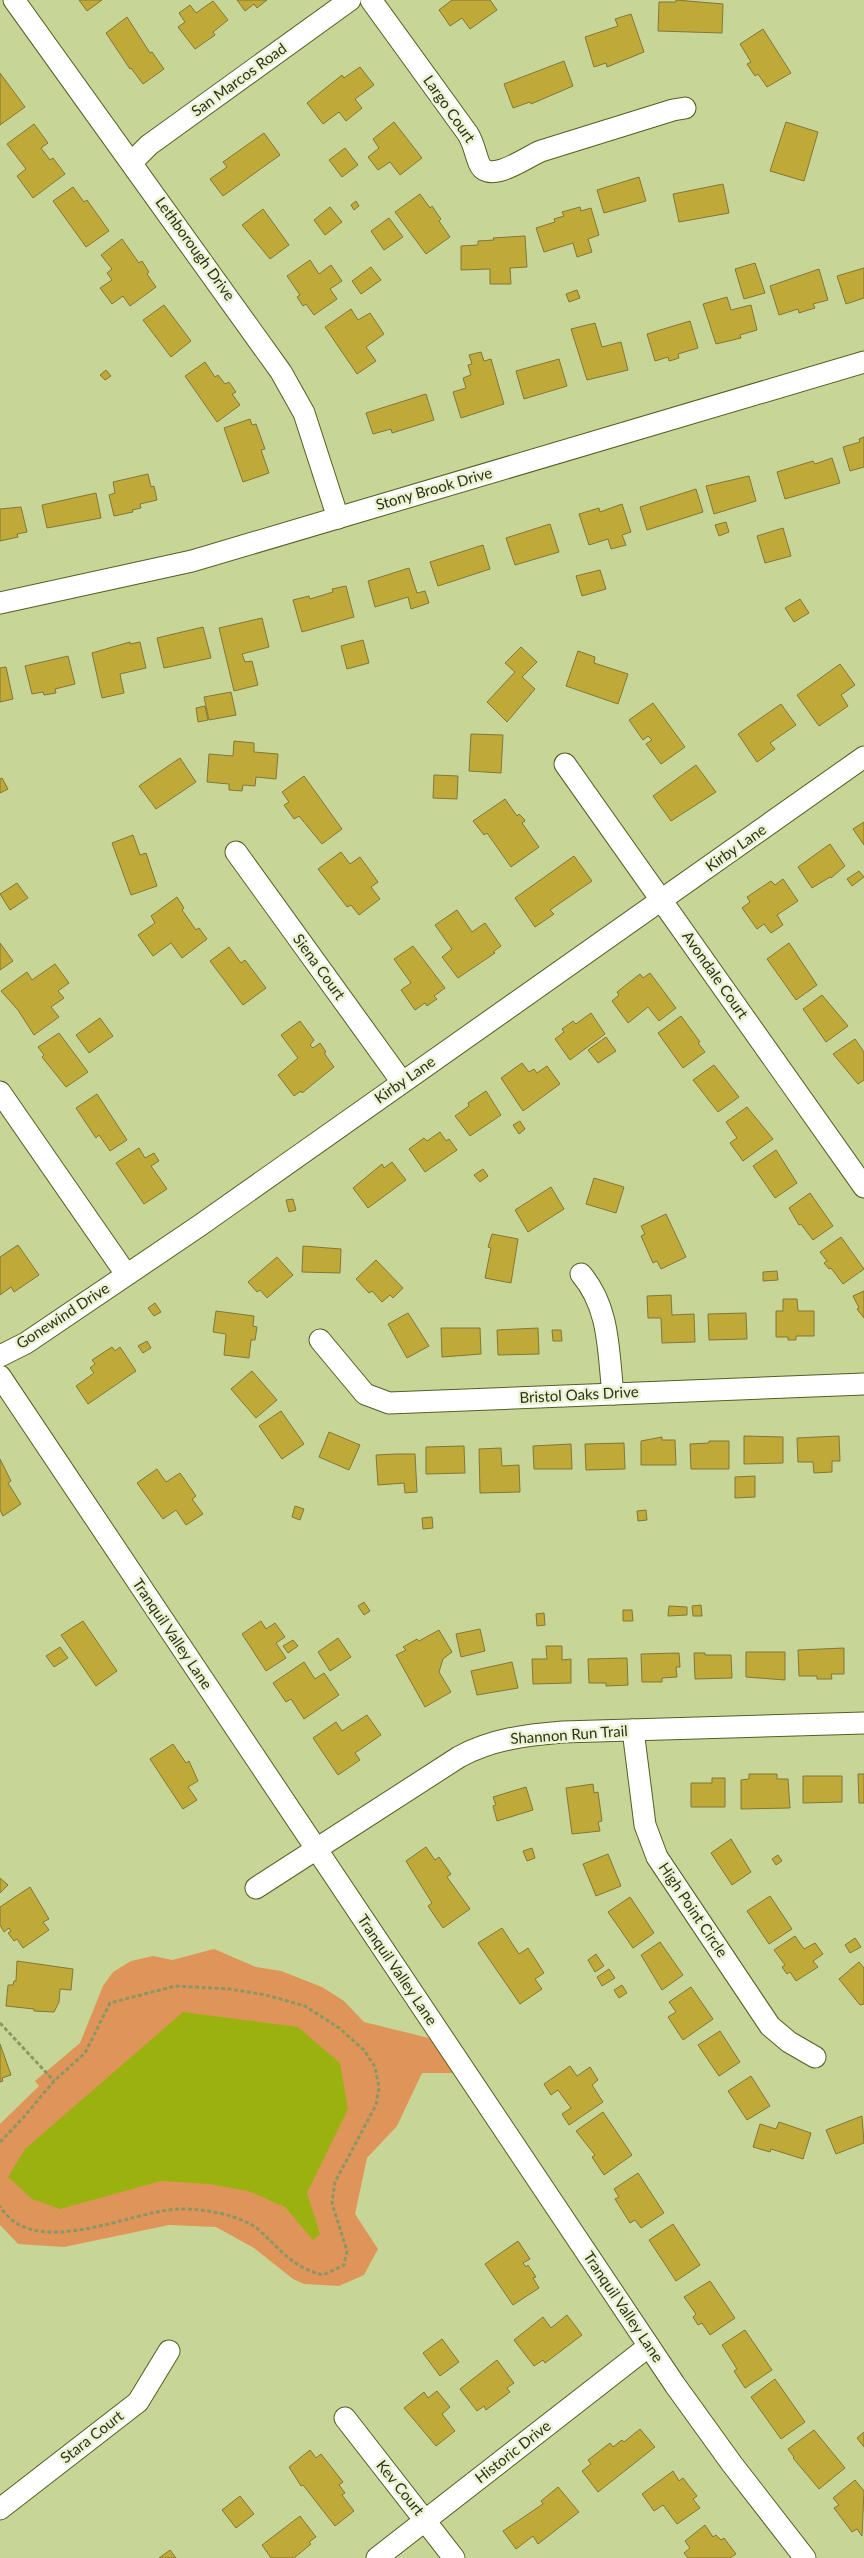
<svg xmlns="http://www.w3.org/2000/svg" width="864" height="2558" font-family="Lato,sans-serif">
<rect width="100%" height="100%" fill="#c7d696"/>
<path fill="#df9559" d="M214 1949 256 1967 281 1971 322 1987 344 2001 364 2022 429 2038 453 2073H422L397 2126 367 2158 355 2214 378 2249 364 2275 339 2286 304 2284 293 2279 254 2248 216 2227 169 2225 64 2247 18 2244 0 2225V2124L39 2086 35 2081 80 2043 103 1986 113 1972 131 1961 153 1956 172 1960Z"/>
<path fill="#9bb10f" d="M183 2012 298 2027 340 2063 348 2109 307 2193 320 2234 313 2240 285 2207 248 2191 209 2184 161 2181 60 2209 32 2199 8 2177 25 2149Z"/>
<g fill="#bfaa39" stroke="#837637">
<path d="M79 0H102L87 11Z"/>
<path d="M237 0H267L257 8 254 4 245 11Z"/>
<path d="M452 0H490L497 10 470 29 462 18 450 26 439 10Z"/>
<path d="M676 0 723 4 722 33 658 31 659 2H676Z"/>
<path d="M213 1 228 20 213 32 215 35 195 49 178 27 185 22 179 13 190 5 196 13Z"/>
<path d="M631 14 644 52 607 67 606 63 594 67 585 37 618 26 615 19Z"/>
<path d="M127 17 150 53 152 52 164 69 143 84 131 68 130 69 106 33Z"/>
<path d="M763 29 791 73 767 87 758 74 755 76 747 64 751 62 740 44Z"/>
<path d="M564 61 573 86 531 104 530 102 513 108 504 84Z"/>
<path d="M360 67 374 85 355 99 362 108 346 121 339 112 323 124 307 103 342 75 344 78Z"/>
<path d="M0 73 25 107 0 125Z"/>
<path d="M394 122 422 158 400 175 390 162 378 170 368 157 379 148 373 139Z"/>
<path d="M786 122 818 132 804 181 770 171Z"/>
<path d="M34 124 48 143 41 148 50 160 53 158 65 174 33 198 17 176 26 169 7 144Z"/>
<path d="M264 133 280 155 223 196 210 179 227 167 223 162Z"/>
<path d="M345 148 358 165 342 177 329 160Z"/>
<path d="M639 177 646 201 604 213 597 190Z"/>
<path d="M723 184 729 213 679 222 673 194Z"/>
<path d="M73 187 84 202 87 200 109 231 86 247 53 201Z"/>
<path d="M420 194 430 208 432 206 438 215 441 219 439 221 450 237 426 254 395 212Z"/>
<path d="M356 201 359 206 354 210 351 205Z"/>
<path d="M330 207 342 222 325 235 314 220Z"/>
<path d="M580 207 581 211 591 208 599 235 588 239 592 252 577 257 573 243 544 252 536 228 555 222 554 219 564 216 562 212Z"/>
<path d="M263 209 289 245 270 259 242 225Z"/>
<path d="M389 218 403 237 384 250 371 231Z"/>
<path d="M525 236 527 267 510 268 511 284H490V269L461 270V246L478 245V241L494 240 493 238Z"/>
<path d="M122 239 139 263 142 261 149 272 147 274 156 287 130 306 123 296 112 304 100 288 112 280 107 273 112 269 101 255Z"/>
<path d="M310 260 319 274 331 265 342 281 330 289 337 299 314 315 306 304 303 306 297 297 300 295 287 276Z"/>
<path d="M755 263 765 293 744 299 735 269Z"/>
<path d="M371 267 381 280 361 294 352 281Z"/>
<path d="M864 268V298L846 304 837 276Z"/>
<path d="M819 269 828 300 813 304 815 308 805 311 799 313 798 309 779 315 770 286Z"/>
<path d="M577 290 580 298 569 302 566 294Z"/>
<path d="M727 297 731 310 751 305 757 330 740 335 741 338 716 344 703 304Z"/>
<path d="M164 305 191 341 171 357 143 320Z"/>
<path d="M351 309 358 320 370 313 384 334 366 347 376 361 357 374 325 327Z"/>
<path d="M690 321 698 348 678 354 679 358 673 360 669 361 668 357 655 361 647 334Z"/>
<path d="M595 323 602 347 621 342 628 370 587 380 571 329Z"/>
<path d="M481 352 484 361 491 359 504 404 461 418 453 392 466 388 463 378 471 375 468 365 472 364 469 355Z"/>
<path d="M559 359 567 386 524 399 516 371Z"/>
<path d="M205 362 215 377 218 375 225 384 229 382 236 392 232 394 240 405 217 422 185 376Z"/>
<path d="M106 370 111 376 105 380 100 375Z"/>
<path d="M426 394 434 420 392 433 391 429 373 434 366 413Z"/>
<path d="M250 419 252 425 256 424 265 449 261 450 269 473 243 482 224 428Z"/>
<path d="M864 437V467L850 471 843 447 860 442 859 439Z"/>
<path d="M832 458 840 483 785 499 777 472 813 461 815 464Z"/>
<path d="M148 474 151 487 154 486 157 500 140 504 141 508 132 510 133 512 114 516 109 495 115 493 113 482Z"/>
<path d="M749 476 756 501 714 514 706 486Z"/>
<path d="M696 489 703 512 647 530 640 507Z"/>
<path d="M96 493 101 518 47 528 42 505Z"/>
<path d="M622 504 631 532 622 535 626 545 611 549 608 539 589 545 579 514 599 508 600 512Z"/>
<path d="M21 507 27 532 17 534 18 537 0 541V509Z"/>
<path d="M726 522 729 532 719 536 715 525Z"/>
<path d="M550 524 559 552 515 565 506 538Z"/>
<path d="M783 528 791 556 765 563 757 536Z"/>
<path d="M483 545 490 569 438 586 430 562Z"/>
<path d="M409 568 417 593 425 591 429 603 411 609 408 597 375 607 368 581Z"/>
<path d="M600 570 606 589 582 596 576 576Z"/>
<path d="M346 586 354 617 302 632 293 600 309 596 310 599 333 592 332 589Z"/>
<path d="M800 599 809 613 794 622 785 608Z"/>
<path d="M262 618 269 647 242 654 245 662 252 661 258 685 234 691 219 628Z"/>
<path d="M203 627 211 658 164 668 157 638Z"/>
<path d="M363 640 369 663 347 669 341 646Z"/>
<path d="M130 642V644L140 642 146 668 120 674 124 693 102 698 92 653Z"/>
<path d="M521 647 537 662 522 677 535 689 507 722 487 702 515 672 505 663Z"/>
<path d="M578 651 595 657 594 663 628 674 618 704 566 686Z"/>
<path d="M68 656 75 684 55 689 56 693 44 695 43 692 32 694 25 666Z"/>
<path d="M840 664 855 685 841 695 848 706 819 726 797 695Z"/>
<path d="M6 667 13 699 0 702V668Z"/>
<path d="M231 692 236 715 209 720 204 697Z"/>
<path d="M653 703 685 747 661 764 646 744 652 740 648 736 643 740 629 720Z"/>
<path d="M781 704 796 725 770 743 775 749 757 762 738 734Z"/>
<path d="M205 706 208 720 198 722 196 708Z"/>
<path d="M471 734 503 735 501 773 469 771Z"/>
<path d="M234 741 254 743V752L278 754 276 779 256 777 255 786 243 785 242 791 229 790V784L207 782 209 754 233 756Z"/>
<path d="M180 758 196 782 156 809 139 786Z"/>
<path d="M696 765 716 792 671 821 653 796Z"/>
<path d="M434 775 458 776 457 799 433 798Z"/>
<path d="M304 776 342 829 322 844 299 816 294 819 284 805 289 802 282 792Z"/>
<path d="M2 778 8 789 0 793V779Z"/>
<path d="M505 799 517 816 519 814 524 819 525 821 522 823 539 847 511 867 487 833 484 835 473 821Z"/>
<path d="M864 822V845L853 829Z"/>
<path d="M133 835 140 855 146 853 157 886 131 895 112 843Z"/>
<path d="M830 844 845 866 831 878 830 877 812 888 798 867Z"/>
<path d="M341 852 350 864 360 857 378 882 371 887 380 899 359 915 351 905 347 907 318 869Z"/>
<path d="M574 856 592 881 550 910 554 914 535 927 515 898Z"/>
<path d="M859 871 864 877 852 886 847 879Z"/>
<path d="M783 879 798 901 777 915 783 925 771 933 764 924 757 929 742 908 750 902 747 897 771 881 775 885Z"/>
<path d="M17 883 28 898 10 910 0 894Z"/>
<path d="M177 897 184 908 182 910 196 930 199 928 207 939 182 958 171 943 153 956 138 935 155 923 151 916Z"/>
<path d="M457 910 472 932 485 923 501 946 493 952 495 953 458 978 442 957 452 949 435 925Z"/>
<path d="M0 943 13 961 0 970Z"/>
<path d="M789 943 817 985 796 1000 767 959Z"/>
<path d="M413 946 445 988 434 996 437 999 431 1003 427 1006 425 1003 415 1010 401 990 411 983 394 959Z"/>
<path d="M229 947 241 963 245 960 266 988 243 1005 210 961Z"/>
<path d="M55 964 69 983 58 991 64 998 51 1007 59 1017 34 1035 18 1010 1 991 27 972 32 980Z"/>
<path d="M650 973 676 1008 659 1021 648 1007 628 1023 612 1001 619 995 617 992 640 974 643 978Z"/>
<path d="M822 995 848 1026 826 1042 803 1009Z"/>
<path d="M591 1013 605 1034 570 1060 555 1039 564 1032 562 1029 573 1021 576 1024Z"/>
<path d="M681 1016 700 1042 698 1043 705 1052 683 1068 658 1033Z"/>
<path d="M100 1018 113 1036 89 1053 76 1035Z"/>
<path d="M300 1021 314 1040 310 1045 313 1048 320 1043 326 1052 324 1053 334 1067 302 1093 301 1091 294 1096 278 1075 298 1058 281 1035Z"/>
<path d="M59 1033 88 1072 66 1087 42 1057 44 1055 38 1047Z"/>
<path d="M606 1037 616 1051 598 1063 588 1050Z"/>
<path d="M855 1039 864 1052V1080L858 1084 833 1054Z"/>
<path d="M522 1063 529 1072 534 1069 537 1073 547 1066 560 1084 523 1111 501 1078Z"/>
<path d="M714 1065 739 1097 718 1112 693 1080Z"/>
<path d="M486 1091 501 1115 470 1136 455 1116 469 1106 468 1103Z"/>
<path d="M97 1094 127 1140 110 1151 99 1135 96 1138 76 1108Z"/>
<path d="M747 1107 773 1139 743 1161 730 1143 737 1138 726 1122Z"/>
<path d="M520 1121 525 1129 519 1134 513 1125Z"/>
<path d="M440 1132 446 1141 449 1139 457 1150 425 1172 409 1149 424 1138 427 1141Z"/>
<path d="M139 1148 145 1158 154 1153 159 1161 151 1166 167 1189 144 1204 116 1163Z"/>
<path d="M776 1150 797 1183 775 1198 753 1166Z"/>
<path d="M392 1162 406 1180 368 1208 353 1188 382 1164 384 1168Z"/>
<path d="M483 1169 488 1176 480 1182 474 1175Z"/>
<path d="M594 1178 624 1187 616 1213 586 1204Z"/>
<path d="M551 1187 564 1209 528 1232 515 1210Z"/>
<path d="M810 1193 833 1226 813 1240 801 1224 799 1225 789 1208Z"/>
<path d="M293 1199 296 1210 289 1212 286 1200Z"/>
<path d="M666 1214 686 1257 661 1269 657 1261 653 1263 641 1236 645 1234 641 1226Z"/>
<path d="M492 1234 518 1239 511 1283 485 1278 491 1248 488 1247Z"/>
<path d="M841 1237 864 1269 843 1284 831 1268 829 1269 824 1263 827 1261 820 1252Z"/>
<path d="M18 1245 39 1275 14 1292 11 1287 0 1295V1257Z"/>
<path d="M303 1246 341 1249 340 1273 302 1272Z"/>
<path d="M277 1257 293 1275 267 1298 260 1290 257 1292 248 1282Z"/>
<path d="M376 1260 403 1288 393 1298 390 1295 382 1302 372 1291 369 1293 356 1279Z"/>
<path d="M777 1271 778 1280 763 1281V1272Z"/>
<path d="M864 1291V1318L857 1309 859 1308 853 1296Z"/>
<path d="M671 1295 672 1315 694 1314 695 1342 662 1343 661 1318H648L647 1296Z"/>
<path d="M783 1299H797L798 1311H814V1336H796V1340H788V1337H776V1311H783Z"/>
<path d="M155 1303 161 1312 154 1316 148 1308Z"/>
<path d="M216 1311 254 1316 253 1326 257 1327 255 1340H251L249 1358 224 1355 226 1334 213 1332Z"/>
<path d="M408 1313 429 1346 407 1358 388 1324Z"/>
<path d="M746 1313 747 1339 709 1340 708 1314Z"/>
<path d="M441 1328H480L481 1354 442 1357Z"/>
<path d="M538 1328 539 1354 498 1355 497 1330Z"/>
<path d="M552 1330H561L562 1341H553Z"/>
<path d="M147 1341 151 1348 143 1353 138 1346Z"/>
<path d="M112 1347 115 1351 120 1347 136 1371 88 1404 76 1386 94 1373 90 1368 95 1364 92 1360Z"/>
<path d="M252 1371 277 1400 256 1418 231 1389Z"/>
<path d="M281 1411 304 1444 282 1459 259 1426Z"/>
<path d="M329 1432 360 1445 349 1470 319 1457Z"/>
<path d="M744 1436 783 1437V1463L744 1464Z"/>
<path d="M839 1436 840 1461H832V1472L814 1473 813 1462H798L797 1438Z"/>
<path d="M662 1437V1440H675L676 1465H641V1441Z"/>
<path d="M709 1441H729V1469H691L690 1444 709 1443Z"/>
<path d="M624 1443 625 1469 586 1470 585 1444Z"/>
<path d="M571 1444 572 1469H534L533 1446Z"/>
<path d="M464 1446 465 1473 426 1474V1447Z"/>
<path d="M501 1448 502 1466 519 1465 520 1492 480 1493 479 1449Z"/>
<path d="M396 1454H415L417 1492 405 1493 404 1483 378 1485 376 1455Z"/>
<path d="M0 1459 11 1481 8 1483 21 1504 3 1516 0 1510Z"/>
<path d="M157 1469 166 1482 180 1473 196 1496 192 1499 203 1514 186 1525 176 1510 163 1519 137 1483Z"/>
<path d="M755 1476V1497L735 1498V1477Z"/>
<path d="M295 1506 304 1509 300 1520 292 1517Z"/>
<path d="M646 1510 647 1520 638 1521 637 1511Z"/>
<path d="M432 1517 433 1528 423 1529 422 1518Z"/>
<path d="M364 1602 370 1611 364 1615 358 1606Z"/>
<path d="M701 1605 702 1616H693L692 1606Z"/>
<path d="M669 1606 687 1607V1615L668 1616Z"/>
<path d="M623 1610H632L633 1621H623Z"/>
<path d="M544 1613 545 1625 537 1626 536 1614Z"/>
<path d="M83 1621 117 1671 96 1686 61 1635Z"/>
<path d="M261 1621 266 1629 275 1623 285 1637 276 1643 286 1658 266 1671 242 1634Z"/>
<path d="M480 1629 485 1651 461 1657 456 1634Z"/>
<path d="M439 1630 452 1652 443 1659 439 1672 451 1692 425 1707 396 1655 406 1650 403 1647 417 1639 419 1641Z"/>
<path d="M338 1638 351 1657 330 1671 318 1652Z"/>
<path d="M293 1640 298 1646 288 1653 283 1646Z"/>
<path d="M546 1646H562V1660L571 1659V1683L533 1684 532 1659H547Z"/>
<path d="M60 1647 68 1658 54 1667 46 1656Z"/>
<path d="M844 1648V1674H831L832 1679H817V1676H799L798 1650Z"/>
<path d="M746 1652H785V1680L746 1677Z"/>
<path d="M679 1653 680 1667H676L677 1677 662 1678V1682H642L641 1654Z"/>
<path d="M694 1653H705V1655H731L732 1678 695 1679Z"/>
<path d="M627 1658 628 1685 606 1686V1683H589L588 1659Z"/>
<path d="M304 1662 315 1679 324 1673 339 1695 304 1719 291 1699 286 1702 273 1683Z"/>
<path d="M512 1662 518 1688 477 1695 471 1671Z"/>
<path d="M367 1715 381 1735 355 1753 360 1760 338 1775 313 1738 336 1722 342 1731Z"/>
<path d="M173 1744 186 1763 189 1761 198 1781 188 1787 197 1800 183 1809 150 1759Z"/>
<path d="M749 1774H777V1779H788L790 1808 741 1809V1780L749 1779Z"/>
<path d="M858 1774H864V1803H859Z"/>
<path d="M803 1776H842V1802L803 1803Z"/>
<path d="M712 1778H725V1807H691V1783H712Z"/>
<path d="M593 1784 594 1793 598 1792 602 1821 598 1822 600 1831 572 1834 566 1788Z"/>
<path d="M526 1787 533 1810 497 1821 493 1806 496 1805 493 1797Z"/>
<path d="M731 1839 751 1872 732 1885 711 1853Z"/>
<path d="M426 1847 435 1860 439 1857 451 1874 447 1877 470 1909 443 1928 428 1906 432 1903 406 1861Z"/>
<path d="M532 1848 535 1858 527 1861 523 1851Z"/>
<path d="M608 1854 621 1886 596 1896 583 1864Z"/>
<path d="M778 1855 782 1861 776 1865 772 1859Z"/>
<path d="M0 1878 8 1885 0 1893Z"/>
<path d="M30 1887 49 1919 43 1922 49 1930 23 1948 17 1939 14 1941 8 1933 11 1931 9 1928 4 1932 0 1925V1907Z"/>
<path d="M770 1896 792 1929 769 1944 747 1911Z"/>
<path d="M630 1897 654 1933 633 1948 608 1912Z"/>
<path d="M502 1928 519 1954 528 1948 544 1973 535 1979 542 1989 520 2004 478 1943Z"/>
<path d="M795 1936 804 1949 815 1943 823 1954 813 1961 818 1967 796 1981 790 1972 787 1974 782 1967 785 1965 774 1950Z"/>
<path d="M855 1938 861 1947 850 1953 845 1945Z"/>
<path d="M660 1942 683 1975 662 1990 641 1955Z"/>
<path d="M596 1954 604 1966 595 1972 588 1960Z"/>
<path d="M17 1961 73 1969 71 1990 60 1989 59 2002 54 2012 34 2011V2009L6 2006 8 1985H13L14 1981H16Z"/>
<path d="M859 1962 864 1968V2004L860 2005 839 1979Z"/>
<path d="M609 1969 615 1978 602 1986 597 1977Z"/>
<path d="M622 1985 627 1993 619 1998 614 1990Z"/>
<path d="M691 1987 713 2019 683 2040 668 2017 676 2012 669 2002Z"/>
<path d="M720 2031 740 2062 719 2076 698 2045Z"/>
<path d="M0 2044 11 2075 2 2078 3 2081 0 2082Z"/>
<path d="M570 2066 577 2076 590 2067 598 2080 592 2085 603 2102 569 2125 562 2114 571 2108 558 2090 551 2095 544 2084Z"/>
<path d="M751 2076 770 2106 747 2120 728 2091Z"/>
<path d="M603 2112 632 2155 604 2175 592 2157 595 2155 576 2131Z"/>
<path d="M862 2116 864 2143 836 2154 826 2130Z"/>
<path d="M779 2122 811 2133 803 2159 771 2149 770 2152 753 2147 760 2124 776 2129Z"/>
<path d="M638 2173 664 2213 641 2228 635 2220 630 2223 615 2199 619 2197 614 2189Z"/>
<path d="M673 2224 700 2265 676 2281 649 2240Z"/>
<path d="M518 2241 530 2259 523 2263 526 2267 528 2265 536 2277 533 2278 539 2288 513 2305 485 2264Z"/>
<path d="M710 2281 735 2318 710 2335 702 2323 698 2325 693 2317 696 2314 684 2297Z"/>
<path d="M567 2315 582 2335 545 2363 543 2360 534 2366 514 2340 543 2317 551 2328Z"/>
<path d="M745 2330 772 2370 745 2388 734 2371 737 2369 722 2345Z"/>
<path d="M442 2339 459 2362 440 2376 423 2353Z"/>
<path d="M497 2360 514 2383 507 2388 510 2392 486 2410 484 2406 477 2411 460 2389Z"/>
<path d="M775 2379 805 2422 781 2439 751 2397Z"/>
<path d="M437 2391 450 2407 442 2414 455 2431 436 2446 404 2408 424 2392 428 2398Z"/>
<path d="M640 2429 655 2447 598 2492 582 2471 591 2464 588 2460 610 2443 613 2447 622 2440 624 2442Z"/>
<path d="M814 2430 845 2468 819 2489 793 2458 794 2457 788 2449Z"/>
<path d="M864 2432V2447L857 2438Z"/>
<path d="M310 2450 316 2458 321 2454 343 2482 339 2485 345 2493 342 2495 354 2511 335 2526 303 2485 301 2486 289 2467Z"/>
<path d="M673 2471 679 2481 683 2478 697 2496 693 2499 700 2508 677 2524 663 2505 654 2511 642 2494Z"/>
<path d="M855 2480 864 2491 862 2536 857 2529 852 2532 834 2508 839 2505 833 2498Z"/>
<path d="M558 2487 579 2512 538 2544 533 2536 516 2549 503 2531 543 2504 541 2501Z"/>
<path d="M240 2496 254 2514 236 2528 222 2510Z"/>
<path d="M300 2516 316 2537 309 2542 311 2544 294 2558H271L262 2545Z"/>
<path d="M705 2525 713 2537 716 2535 721 2540 724 2538 736 2554 730 2558H688L684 2553 690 2548 685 2541Z"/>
<path d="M170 2550 176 2558H159Z"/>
</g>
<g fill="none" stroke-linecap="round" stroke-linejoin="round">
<defs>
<g id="minor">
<path d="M14 0 281 372 304 413 338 518"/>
<path d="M371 0 468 134C474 144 475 153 479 163 488 186 526 157 541 151L673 110 685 108"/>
<path d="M132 162 149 145 350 0"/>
<path d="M0 603 192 561 864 362"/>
<path d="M565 764 864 1187"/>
<path d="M236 852 402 1082"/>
<path d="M0 1092 126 1274"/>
<path d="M581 1274C610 1308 608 1351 613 1394"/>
<path d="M320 1340 365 1394 389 1403C547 1398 706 1389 864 1384"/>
<path d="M0 1356 26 1343 199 1226 864 757"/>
<path d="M0 1376 675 2385 732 2464 805 2558"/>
<path d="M633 1730 645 1825 657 1857 770 2026 789 2042 815 2057"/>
<path d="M256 1888 459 1757C492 1739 526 1735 563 1732L864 1723"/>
<path d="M345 2418 454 2558"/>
<path d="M0 2509 138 2402 169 2351"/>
<path d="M377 2558 649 2346"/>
</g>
</defs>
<use href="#minor" stroke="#545f22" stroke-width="23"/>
<g stroke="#8b9665" stroke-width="3" stroke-dasharray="4 2.5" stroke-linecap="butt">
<path d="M0 2023 54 2081"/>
<path d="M0 2142 23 2118 54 2081 85 2053 110 2003 175 1986 230 1989 266 1995 305 2006 339 2028 364 2050 375 2067 379 2087 376 2105 335 2182 332 2203 347 2251 344 2265 323 2275C292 2267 282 2251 259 2230 242 2215 201 2208 179 2209 130 2211 33 2262 0 2206"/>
</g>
<use href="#minor" stroke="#fff" stroke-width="21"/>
</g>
<g text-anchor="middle" stroke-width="5" stroke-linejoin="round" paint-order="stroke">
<g font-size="15" fill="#2c3117" stroke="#ebf3d3">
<text transform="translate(239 80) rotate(-36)" y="5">San Marcos Road</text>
<text transform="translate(449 109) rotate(55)" y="5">Largo Court</text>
<text transform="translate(195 249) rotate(54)" y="5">Lethborough Drive</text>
<text transform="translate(434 489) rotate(-16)" y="5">Stony Brook Drive</text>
<text transform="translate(736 848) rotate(-35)" y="5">Kirby Lane</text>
<text transform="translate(319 967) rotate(54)" y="5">Siena Court</text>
<text transform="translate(715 975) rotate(55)" y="5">Avondale Court</text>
<text transform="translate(405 1080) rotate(-35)" y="5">Kirby Lane</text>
<text transform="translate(63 1316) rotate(-33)" y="5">Gonewind Drive</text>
<text transform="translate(579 1395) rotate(-3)" y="5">Bristol Oaks Drive</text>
<text transform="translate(172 1634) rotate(56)" y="5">Tranquil Valley Lane</text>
<text transform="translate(569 1735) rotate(-4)" y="5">Shannon Run Trail</text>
<text transform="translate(693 1910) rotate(56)" y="5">High Point Circle</text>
<text transform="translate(397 1970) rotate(56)" y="5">Tranquil Valley Lane</text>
<text transform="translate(623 2307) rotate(56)" y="5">Tranquil Valley Lane</text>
<text transform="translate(92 2437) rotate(-38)" y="5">Stara Court</text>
<text transform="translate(513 2452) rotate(-38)" y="5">Historic Drive</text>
<text transform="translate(400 2488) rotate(51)" y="5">Kev Court</text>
</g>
</g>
</svg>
